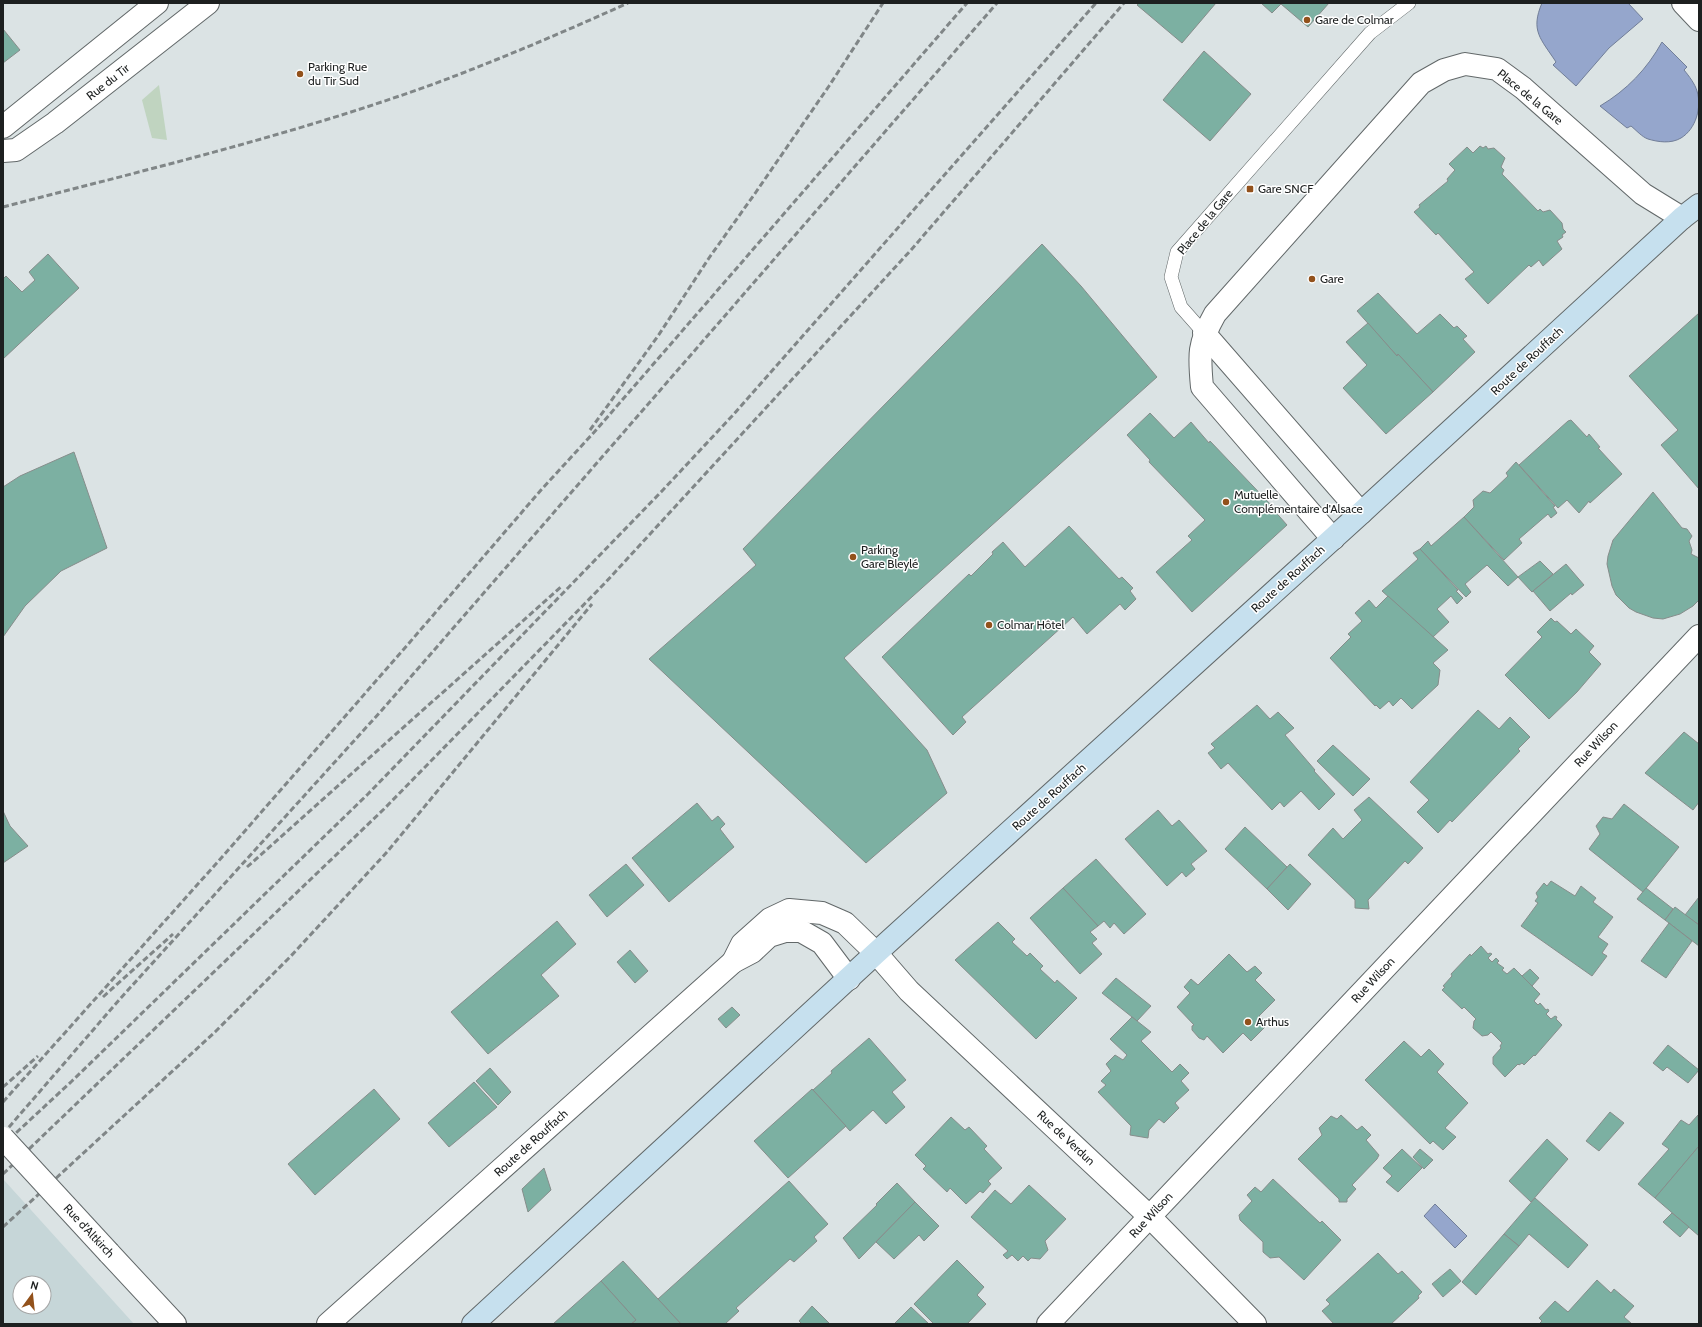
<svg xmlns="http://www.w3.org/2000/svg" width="1702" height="1327" font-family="Cabin,sans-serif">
<rect width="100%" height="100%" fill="#dbe3e4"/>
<path fill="#c6d6d8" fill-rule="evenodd" d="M3 1179 134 1324H3ZM20 1283H44V1307H20Z"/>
<path fill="#c0d4c0" d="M159 85 167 140 152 138 142 100Z"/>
<g fill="#95a6cc" stroke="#717e98">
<path d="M1542 3H1628L1643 19 1609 48 1576 86 1553 65 1556 62C1541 39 1530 31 1542 3Z"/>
<path d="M1662 42 1687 67 1684 70C1689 76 1695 84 1697 91 1702 107 1696 129 1681 138 1671 144 1658 142 1648 139 1642 137 1636 130 1631 126L1627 128 1600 106C1627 90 1647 69 1662 42Z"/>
<path d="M1435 1204 1467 1236 1455 1248 1424 1216Z"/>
</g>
<g fill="#7cb0a2" stroke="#868d8b">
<path d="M1139 3H1216L1182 43 1137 5Z"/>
<path d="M1261 3H1329L1308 27 1281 4 1272 13Z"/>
<path d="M3 29 20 50 3 63Z"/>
<path d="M1204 51 1251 94 1210 141 1163 100Z"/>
<path d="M1480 146 1483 148 1486 146 1488 149 1494 148 1505 158 1501 167 1504 170 1502 174 1538 211 1540 209 1543 212 1550 210 1562 223 1563 229 1566 232 1562 235 1563 237 1557 241 1562 249 1543 266 1539 260 1531 267 1529 265 1488 304 1465 279 1474 272 1438 233 1436 235 1414 212 1420 207 1419 205 1448 181 1447 179 1455 170 1449 164 1467 147 1473 153Z"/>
<path d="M1042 244 1081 286 1157 377 844 658 927 750 947 793 866 863 649 659 756 565 743 549Z"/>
<path d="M48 254 79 288 3 359V279L6 276 22 292 35 280 29 272Z"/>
<path d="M1378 293 1417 334 1440 314 1454 328 1457 326 1467 336 1463 339 1475 352 1433 392 1398 354 1397 356 1357 311Z"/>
<path d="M1699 313V489L1661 445 1678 430 1629 376Z"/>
<path d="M1368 323 1397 356 1398 354 1433 392 1386 434 1343 388 1367 365 1346 342Z"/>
<path d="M1150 413 1174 438 1191 422 1209 443 1210 441 1273 507 1272 508 1287 525 1192 612 1156 572 1192 540 1188 536 1205 520 1149 462 1150 460 1127 435Z"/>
<path d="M1571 420 1587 437 1589 434 1600 447 1598 448 1622 474 1590 503 1589 501 1579 513 1567 500 1558 508 1519 465 1568 421Z"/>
<path d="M74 452 107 548 61 571 25 606 3 637V487L20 476Z"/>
<path d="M1516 462 1555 506 1553 507 1557 513 1551 518 1548 514 1519 539 1522 543 1504 560 1464 517 1474 507 1473 500 1483 491 1490 493 1508 476 1506 473Z"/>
<path d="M1653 492 1682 528 1687 529 1692 536 1689 541 1692 550 1691 554 1699 558V600L1693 606 1680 614 1663 619 1653 618 1636 612 1629 608 1616 595 1612 586 1607 564 1608 556 1613 540Z"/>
<path d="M1464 517 1518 577 1508 586 1487 565 1465 584 1471 592 1466 597 1420 549 1428 541 1431 546Z"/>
<path d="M1069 526 1119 579 1122 577 1133 588 1130 591 1136 599 1125 610 1120 604 1087 634 1073 617 962 717 966 722 953 735 882 657 969 574 971 576 993 554 992 552 1003 542 1025 567Z"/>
<path d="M1420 549 1458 590 1456 591 1463 598 1457 604 1451 596 1437 609 1449 622 1433 637 1382 591 1418 559 1413 553Z"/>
<path d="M1540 561 1553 574 1532 592 1518 577Z"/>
<path d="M1566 564 1584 585 1572 595 1571 593 1550 611 1533 591Z"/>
<path d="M1388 596 1448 650 1433 663 1440 670 1438 685 1412 709 1401 698 1393 706 1389 701 1380 709 1376 705 1375 706 1330 658 1351 637 1348 634 1362 621 1355 613 1369 600 1376 608Z"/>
<path d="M1551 618 1555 622 1557 621 1571 634 1576 629 1594 646 1589 652 1601 664 1577 692 1549 719 1505 675 1542 637 1537 632Z"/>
<path d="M1257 705 1270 719 1278 712 1294 728 1285 735 1315 770 1314 771 1335 794 1319 810 1301 791 1284 807 1280 802 1272 810 1228 763 1221 769 1208 753 1215 748 1211 744Z"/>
<path d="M1478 710 1499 729 1510 717 1530 737 1518 749 1520 751 1452 822 1450 820 1438 833 1417 812 1429 800 1410 782Z"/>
<path d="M1684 732 1699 744V802L1693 810 1645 773Z"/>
<path d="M1333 745 1370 779 1353 796 1317 761Z"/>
<path d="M1369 797 1423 848 1408 864 1405 861 1368 900 1369 909 1355 908V900L1308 855 1333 828 1343 839 1362 820 1354 810Z"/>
<path d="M697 803 712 821 718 816 725 824 720 829 734 847 669 902 632 858Z"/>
<path d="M1624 804 1679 847 1643 892 1589 849 1600 834 1596 826 1603 817 1612 819Z"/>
<path d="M1158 810 1172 826 1179 820 1207 851 1191 864 1195 869 1186 877 1182 872 1167 886 1125 839Z"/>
<path d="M3 811 10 826 28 846 3 863Z"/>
<path d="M1245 827 1287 867 1267 889 1225 849Z"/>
<path d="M1096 859 1146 914 1124 934 1114 923 1110 928 1104 921 1098 926 1063 888Z"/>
<path d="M626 864 644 885 607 917 589 895Z"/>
<path d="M1290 864 1311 884 1288 910 1267 889Z"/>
<path d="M1551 881 1575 896 1581 886 1596 898 1593 902 1613 917 1598 937 1608 944 1602 953 1607 956 1592 976 1521 926 1538 903 1535 901 1538 897 1536 893 1544 883 1547 886Z"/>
<path d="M1063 888 1098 926 1090 932 1097 939 1092 943 1102 954 1080 974 1030 918Z"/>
<path d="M1646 888 1673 909 1665 920 1637 899Z"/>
<path d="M1699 897V925L1685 915Z"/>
<path d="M1675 907 1699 925V946L1665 920Z"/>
<path d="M557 921 576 944 541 975 559 996 488 1054 451 1012Z"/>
<path d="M998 922 1015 939 1012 942 1027 956 1030 953 1043 966 1040 969 1055 983 1057 980 1077 998 1036 1039 955 960Z"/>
<path d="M1669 923 1692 941 1666 978 1641 961Z"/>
<path d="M1481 946 1488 954 1490 953 1492 954 1488 958 1492 962 1496 958 1499 961 1497 963 1504 968 1502 970 1507 974 1514 968 1540 994 1534 1001 1538 1005 1540 1003 1546 1010 1548 1009 1549 1011 1546 1014 1551 1019 1555 1016 1557 1017 1556 1019 1562 1025 1535 1056 1534 1055 1524 1065 1522 1063 1519 1065 1518 1064 1505 1077 1493 1064V1057L1501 1048 1500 1046 1502 1043 1491 1032 1488 1035 1482 1036 1473 1028 1474 1021 1476 1019 1464 1007 1462 1009 1442 990 1445 987 1443 986 1452 976 1451 974 1470 954 1471 956Z"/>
<path d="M630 950 648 971 635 983 617 962Z"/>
<path d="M1229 954 1247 972 1255 966 1262 973 1255 980 1275 1000 1259 1016 1268 1024 1251 1041 1243 1033 1223 1053 1207 1036 1204 1040 1199 1038 1192 1030V1026L1194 1025 1177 1007 1190 993 1184 987 1191 979 1198 985Z"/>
<path d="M1530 969 1539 978 1532 986 1522 976Z"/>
<path d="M1116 978 1151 1006 1137 1021 1102 993Z"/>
<path d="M732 1007 740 1015 726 1028 718 1019Z"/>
<path d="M1132 1017 1151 1032 1141 1041 1172 1072 1180 1064 1189 1073 1181 1081 1189 1090 1175 1103 1179 1108 1164 1123 1159 1119 1149 1130 1148 1138 1130 1135 1131 1126 1098 1092 1106 1085 1101 1081 1111 1071 1106 1064 1115 1055 1123 1060 1127 1055 1110 1039Z"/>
<path d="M869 1038 906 1080 892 1092 905 1107 886 1124 873 1110 850 1131 813 1090 832 1073 831 1071Z"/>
<path d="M1404 1041 1421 1057 1429 1049 1444 1064 1437 1072 1468 1103 1445 1128 1456 1137 1443 1150 1433 1141 1430 1144 1365 1080Z"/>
<path d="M1668 1045 1699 1070 1688 1083 1667 1067 1663 1071 1653 1063Z"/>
<path d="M490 1068 511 1092 498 1105 476 1081Z"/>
<path d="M474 1082 497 1107 449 1147 428 1123Z"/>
<path d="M374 1089 400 1119 315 1195 288 1164Z"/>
<path d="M812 1089 846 1126 788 1178 754 1141Z"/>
<path d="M1610 1112 1624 1123 1599 1151 1586 1141Z"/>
<path d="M1341 1115 1357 1130 1362 1126 1371 1135 1366 1140 1379 1155 1377 1159 1352 1185 1356 1189 1347 1199V1202H1339V1199L1298 1159 1322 1135 1319 1128 1331 1116 1337 1119Z"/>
<path d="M1698 1115 1699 1146 1655 1198 1638 1184 1669 1149 1662 1144 1681 1120 1689 1125Z"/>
<path d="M951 1117 965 1130 969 1127 987 1146 984 1149 1002 1168 988 1181 991 1184 983 1193 980 1191 966 1204 950 1188 947 1192 923 1169 926 1166 915 1155Z"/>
<path d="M1547 1139 1568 1159 1531 1202 1509 1181Z"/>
<path d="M1699 1146V1236L1655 1198Z"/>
<path d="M1402 1149 1422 1168 1398 1192 1386 1182 1392 1176 1383 1168Z"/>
<path d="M1420 1149 1433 1160 1424 1169 1413 1157Z"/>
<path d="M544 1168 551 1190 528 1212 522 1189Z"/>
<path d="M1273 1179 1320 1223 1322 1221 1341 1240 1304 1280 1279 1257 1270 1258 1263 1252V1242L1240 1220 1239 1215 1252 1201 1247 1195 1255 1187 1261 1192Z"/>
<path d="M789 1181 828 1224 814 1237 817 1241 794 1262 790 1259 736 1308 739 1311 725 1324H681L658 1299Z"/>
<path d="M897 1183 915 1202 859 1259 843 1238 877 1205 876 1204Z"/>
<path d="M1029 1185 1066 1219 1045 1241 1048 1250 1040 1259 1031 1258 1028 1261 1023 1256 1018 1261 1012 1255 1007 1259 1003 1255 1008 1251 971 1217 995 1190 1011 1204Z"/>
<path d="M1535 1198 1588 1245 1568 1268 1529 1234 1519 1246 1504 1234Z"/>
<path d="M915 1202 939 1226 924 1241 919 1235 894 1259 876 1242Z"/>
<path d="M1672 1213 1689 1227 1680 1237 1663 1222Z"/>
<path d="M1504 1234 1519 1246 1476 1295 1462 1282Z"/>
<path d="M1378 1253 1398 1274 1402 1271 1422 1292 1418 1296 1419 1298 1391 1324H1334L1322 1311 1330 1304 1326 1300Z"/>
<path d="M957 1260 984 1287 977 1295 986 1304 967 1324H934L914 1304Z"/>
<path d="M623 1261 658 1299 681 1324H631L636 1320 601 1281Z"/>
<path d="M1450 1269 1461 1281 1443 1297 1432 1284Z"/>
<path d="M1597 1280 1611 1293 1614 1289 1634 1306 1624 1317 1632 1324H1539L1542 1321 1539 1318 1555 1301 1568 1312Z"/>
<path d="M601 1281 636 1320 631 1324H553Z"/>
<path d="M812 1306 830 1324H802L799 1321Z"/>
<path d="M911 1307 929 1324H894Z"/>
</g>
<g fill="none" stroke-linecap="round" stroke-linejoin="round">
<defs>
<path id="lane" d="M1204 333 1181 307 1171 277 1177 252 1370 33 1409 3"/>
<g id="street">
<path d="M1683 3 1699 20"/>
<path d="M3 127 157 3"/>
<path d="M3 151 16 150 55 123 208 3"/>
<path d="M1204 333 1361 513"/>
<path d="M1333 539 1202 387C1199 355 1198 344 1215 314L1421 83 1444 70 1465 64 1497 69 1523 88 1643 194 1682 218"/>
<path d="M733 962 742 944 770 919 789 910 822 913 845 923 876 953 909 991 1149 1216 1255 1324"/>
<path d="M109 1253 175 1324"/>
<path d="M328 1324 733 962 752 952 769 936 785 931H801L822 943 849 979"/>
<path d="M1048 1324 1699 636"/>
</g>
<path id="secondary" d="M473 1324 876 953 1361 513 1682 218 1699 205"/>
</defs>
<use href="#lane" stroke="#626869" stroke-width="14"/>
<use href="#street" stroke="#626869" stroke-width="24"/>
<use href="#secondary" stroke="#626869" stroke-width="24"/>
<use href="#lane" stroke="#fff" stroke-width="13"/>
<use href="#street" stroke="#fff" stroke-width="22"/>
<use href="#secondary" stroke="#c6e0ee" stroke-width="22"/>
<g stroke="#808687" stroke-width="3" stroke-dasharray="6 3" stroke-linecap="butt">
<path d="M3 207C149 169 297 134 439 82 503 58 566 31 628 3"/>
<path d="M590 430 658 336 709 258 756 192 829 86 883 3"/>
<path d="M247 867 562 586"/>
<path d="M103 997 173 934"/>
<path d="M3 1087 38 1056"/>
<path d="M3 1102 223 856 410 642 541 490 597 429 967 3"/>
<path d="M3 1134 119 1000 382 710 997 3"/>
<path d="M3 1145 72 1081 368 794 662 491 733 415 1096 3"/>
<path d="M3 1174 384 809 605 583 911 250 1124 3"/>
<path d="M3 1227 215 1032 290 957 387 852 592 604"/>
</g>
<defs>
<path id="street-bridge" d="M3 1138 109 1253"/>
</defs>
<use href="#street-bridge" stroke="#626869" stroke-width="24" stroke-linecap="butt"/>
<use href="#street-bridge" stroke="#fff" stroke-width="22"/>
</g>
<g fill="#92511b" stroke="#fff" stroke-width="1.5">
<circle cx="1307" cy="20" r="4"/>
<circle cx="300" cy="74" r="4"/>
<rect x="1246" y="185" width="8" height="8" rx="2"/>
<circle cx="1312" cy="279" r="4"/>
<circle cx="1226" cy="502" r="4"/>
<circle cx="853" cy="557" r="4"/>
<circle cx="989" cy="625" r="4"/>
<circle cx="1248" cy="1022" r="4"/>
</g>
<g text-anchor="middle" stroke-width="3" stroke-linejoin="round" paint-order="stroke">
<g font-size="12" fill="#1d2020" stroke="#fff" text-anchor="start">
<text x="1315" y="24">Gare de Colmar</text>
<text x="308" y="71">Parking Rue<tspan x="308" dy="14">du Tir Sud</tspan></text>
<text x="1258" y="193">Gare SNCF</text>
<text x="1320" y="283">Gare</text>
<text x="1234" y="499">Mutuelle<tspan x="1234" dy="14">Complémentaire d'Alsace</tspan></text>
<text x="861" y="554">Parking<tspan x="861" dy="14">Gare Bleylé</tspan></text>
<text x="997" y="629">Colmar Hôtel</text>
<text x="1256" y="1026">Arthus</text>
</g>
<g font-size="12" fill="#1d2020" stroke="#fff">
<text transform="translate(108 82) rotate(-38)" y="4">Rue du Tir</text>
<text transform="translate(1530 97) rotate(39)" y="4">Place de la Gare</text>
<text transform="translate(1205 222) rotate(-51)" y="4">Place de la Gare</text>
<text transform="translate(1527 361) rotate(-43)" y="4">Route de Rouffach</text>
<text transform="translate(1288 579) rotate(-42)" y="4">Route de Rouffach</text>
<text transform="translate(1596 744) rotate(-47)" y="4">Rue Wilson</text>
<text transform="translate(1049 797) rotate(-42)" y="4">Route de Rouffach</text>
<text transform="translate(1373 980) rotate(-47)" y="4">Rue Wilson</text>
<text transform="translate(1066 1138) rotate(43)" y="4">Rue de Verdun</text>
<text transform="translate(531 1143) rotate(-42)" y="4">Route de Rouffach</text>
<text transform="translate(1151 1215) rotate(-47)" y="4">Rue Wilson</text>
<text transform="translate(89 1231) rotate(47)" y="4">Rue d'Altkirch</text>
</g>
</g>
<rect width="1702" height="1327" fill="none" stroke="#1d2020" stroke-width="8"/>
<g transform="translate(32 1295) rotate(15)"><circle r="19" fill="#ffffff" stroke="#a5a6a6"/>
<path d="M0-3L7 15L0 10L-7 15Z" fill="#92511b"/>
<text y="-6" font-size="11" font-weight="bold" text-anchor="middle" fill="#1d2020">N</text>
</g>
</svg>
